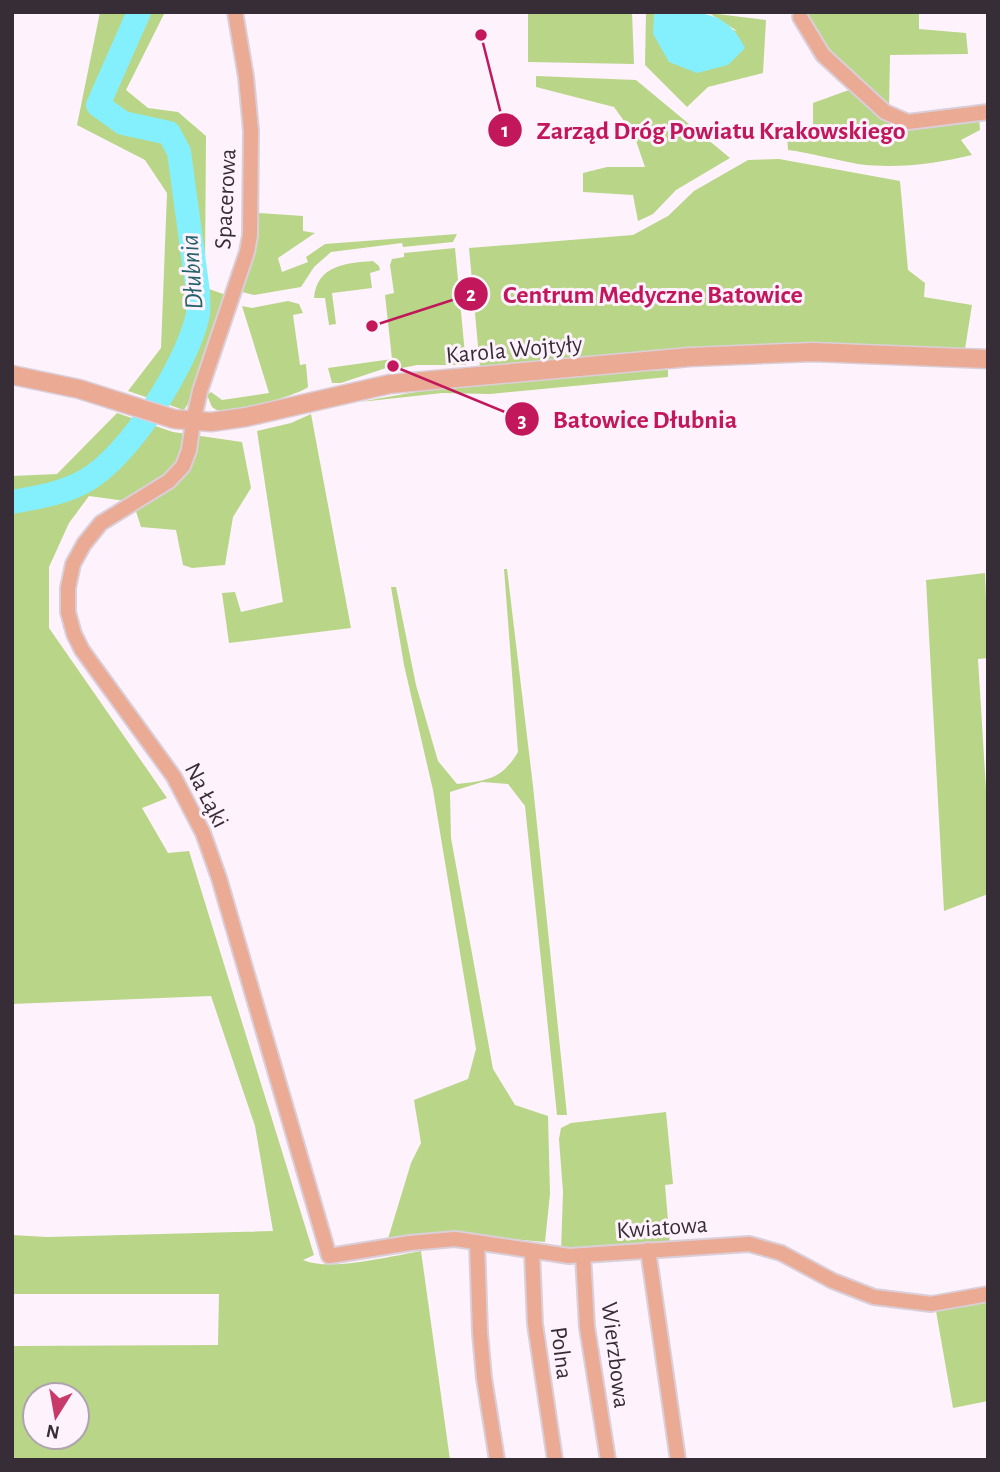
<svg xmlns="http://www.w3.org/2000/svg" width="1000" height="1472" font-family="'Alegreya Sans',sans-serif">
<rect width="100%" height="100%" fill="#fef2fd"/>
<g fill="#b9d588" fill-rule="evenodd">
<path d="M100 12H165L126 90 148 108 178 112 206 136 205 268 209 289 226 295 194 394 184 410 128 391 161 348 167 193 145 160 77 125Z"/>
<path d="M528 12H632L634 64 528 62Z"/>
<path d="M646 12H659L654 15 737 31 709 13 766 20 763 73 708 87 687 107 645 65Z"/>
<path d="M803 12H919V29L966 33 968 54 890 55 889 109 826 52Z"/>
<path d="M536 76 636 80 730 158 676 190 653 214 638 221 633 195 583 192V173L607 167H645L634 135 614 107 536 87Z"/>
<path d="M852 90 886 120 902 128 979 117 980 130 961 140 972 155C935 164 896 169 858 164 835 160 812 153 788 150L787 136 813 130V103L846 91Z"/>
<path d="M779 159 900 181 908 270 925 283 924 297 972 305 964 355 480 368 469 248 633 235 668 216 694 191 748 160Z"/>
<path d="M259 213 303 216V231L315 233 278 258 282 272 308 262 306 257 325 244 457 234 453 242 403 247 402 243 331 252 314 267 301 287 254 295 242 292 257 242Z"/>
<path d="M455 248 466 365H417L397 369 395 365 341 383H332L328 368 392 359 385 295 394 293 390 265 392 259 404 257V253Z"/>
<path d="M373 261 379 266 380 270 370 273 372 288 332 293 336 324 329 325 325 298H314C317 265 346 263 373 261Z"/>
<path d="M288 301 299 304 303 313 293 315 300 365 306 364 308 387C301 394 232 414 222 412 218 411 215 409 212 407L207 395 211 392 222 400 269 393 242 306 252 308Z"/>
<path d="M668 370V377L490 394 442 393 360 402C461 382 565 373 668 370Z"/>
<path d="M117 413 173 432 242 442 251 488 233 517 225 565 192 568 183 565 176 530 141 527 133 502 89 496 69 523 49 567V628L167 798 142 808 168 853 189 851 314 1255 303 1260C330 1272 391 1256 421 1251L450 1460H12V1346L218 1345 219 1294H12V1235L47 1237 273 1231 255 1126 211 996 12 1004V476L57 474ZM35 1395H77V1437H35Z"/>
<path d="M311 414 351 628 229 643 222 593 235 592 241 612 283 602 257 431 291 423Z"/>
<path d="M504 569H507L533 786 567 1115H557L525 806 508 784 482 782 450 792 451 838 493 1069 515 1105 548 1116 550 1194 545 1242 457 1234 387 1242 411 1163 421 1143 414 1100 468 1079 476 1049 433 790 404 665 391 587H396L416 685 438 761 457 784C487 781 502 779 518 752Z"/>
<path d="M985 573 988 658 978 659 988 822V894L944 911 926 580Z"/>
<path d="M666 1112 673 1184 665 1185 670 1244 561 1252 563 1192 559 1139 561 1128 571 1123Z"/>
<path d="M988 1301V1401L953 1408 936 1311Z"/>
</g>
<path fill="#84f0fd" d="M659 12C697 12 726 8 745 48L728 65 697 73 669 62 653 34 654 15Z"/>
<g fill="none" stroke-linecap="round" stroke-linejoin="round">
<path stroke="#84f0fd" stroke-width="24" d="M12 502C37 497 62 494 85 481 129 457 188 363 198 314 199 307 198 299 198 292L179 152 169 133 123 123 98 105 139 12"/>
<defs>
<g id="minor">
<path d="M235 12 246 77 251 131 250 235 247 252 200 391 193 422 189 450 183 466 169 481 101 523 84 544 73 564 68 588V612L74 634 82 650 174 777 203 833 219 878 329 1256 410 1243 455 1239 569 1256 749 1244 781 1253 833 1281 874 1297 931 1304 988 1294"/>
<path d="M800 17 823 55 885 112 908 122 988 112"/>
<path d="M477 1243 480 1333 484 1378 497 1460"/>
<path d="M648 1250 678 1460"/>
<path d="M532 1252 535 1324 555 1460"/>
<path d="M583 1255 587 1327 608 1460"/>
</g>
<path id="tertiary" d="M12 375 79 389 174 419 211 422 246 417 390 384 690 357 813 352 988 359"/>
</defs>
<use href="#minor" stroke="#dacfd9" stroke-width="18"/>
<use href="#tertiary" stroke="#dacfd9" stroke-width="21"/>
<use href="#minor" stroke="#ebaa93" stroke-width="14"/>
<use href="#tertiary" stroke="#ebaa93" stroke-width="18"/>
</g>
<g text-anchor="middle" stroke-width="6" stroke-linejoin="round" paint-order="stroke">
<g font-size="24" fill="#372d37" stroke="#fef2fd">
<text transform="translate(225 199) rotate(-87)" y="8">Spacerowa</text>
<text transform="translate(514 349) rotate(-5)" y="8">Karola Wojtyły</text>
<text transform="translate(207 795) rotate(63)" y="8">Na Łąki</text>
<text transform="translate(662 1227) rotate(-4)" y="8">Kwiatowa</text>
<text transform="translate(562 1353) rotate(83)" y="8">Polna</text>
<text transform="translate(616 1355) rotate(83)" y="8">Wierzbowa</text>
</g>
<g font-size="26" font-style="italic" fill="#256269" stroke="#fef2fd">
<text transform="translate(191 272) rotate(-94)" y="9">Dłubnia</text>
</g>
</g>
<path fill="none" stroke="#c2185b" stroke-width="2.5" d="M481 35L505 130M372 326L471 294M393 366L522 419"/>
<g fill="#c2185b" stroke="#fef2fd" stroke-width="2.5">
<circle cx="481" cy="35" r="7"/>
<circle cx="372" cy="326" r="7"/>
<circle cx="393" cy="366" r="7"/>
<circle cx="505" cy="130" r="18"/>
<circle cx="471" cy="294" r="18"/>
<circle cx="522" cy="419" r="18"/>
</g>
<g font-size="21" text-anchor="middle" font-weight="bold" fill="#fff">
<text x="505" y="137">1</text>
<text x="471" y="301">2</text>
<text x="522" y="427">3</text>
</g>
<g font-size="26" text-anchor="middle" font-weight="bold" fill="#c2185b" stroke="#fef2fd" stroke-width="6" stroke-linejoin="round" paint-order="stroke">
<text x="721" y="139">Zarząd Dróg Powiatu Krakowskiego</text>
<text x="653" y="303">Centrum Medyczne Batowice</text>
<text x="645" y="428">Batowice Dłubnia</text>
</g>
<rect width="1000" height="1472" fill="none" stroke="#372d37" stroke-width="28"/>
<g transform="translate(56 1416) rotate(191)"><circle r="33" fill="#fef2fd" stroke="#aea3ae" stroke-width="2"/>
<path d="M0-5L12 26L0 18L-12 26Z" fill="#c73a6a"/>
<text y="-10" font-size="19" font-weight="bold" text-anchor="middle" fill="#372d37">N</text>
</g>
</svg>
